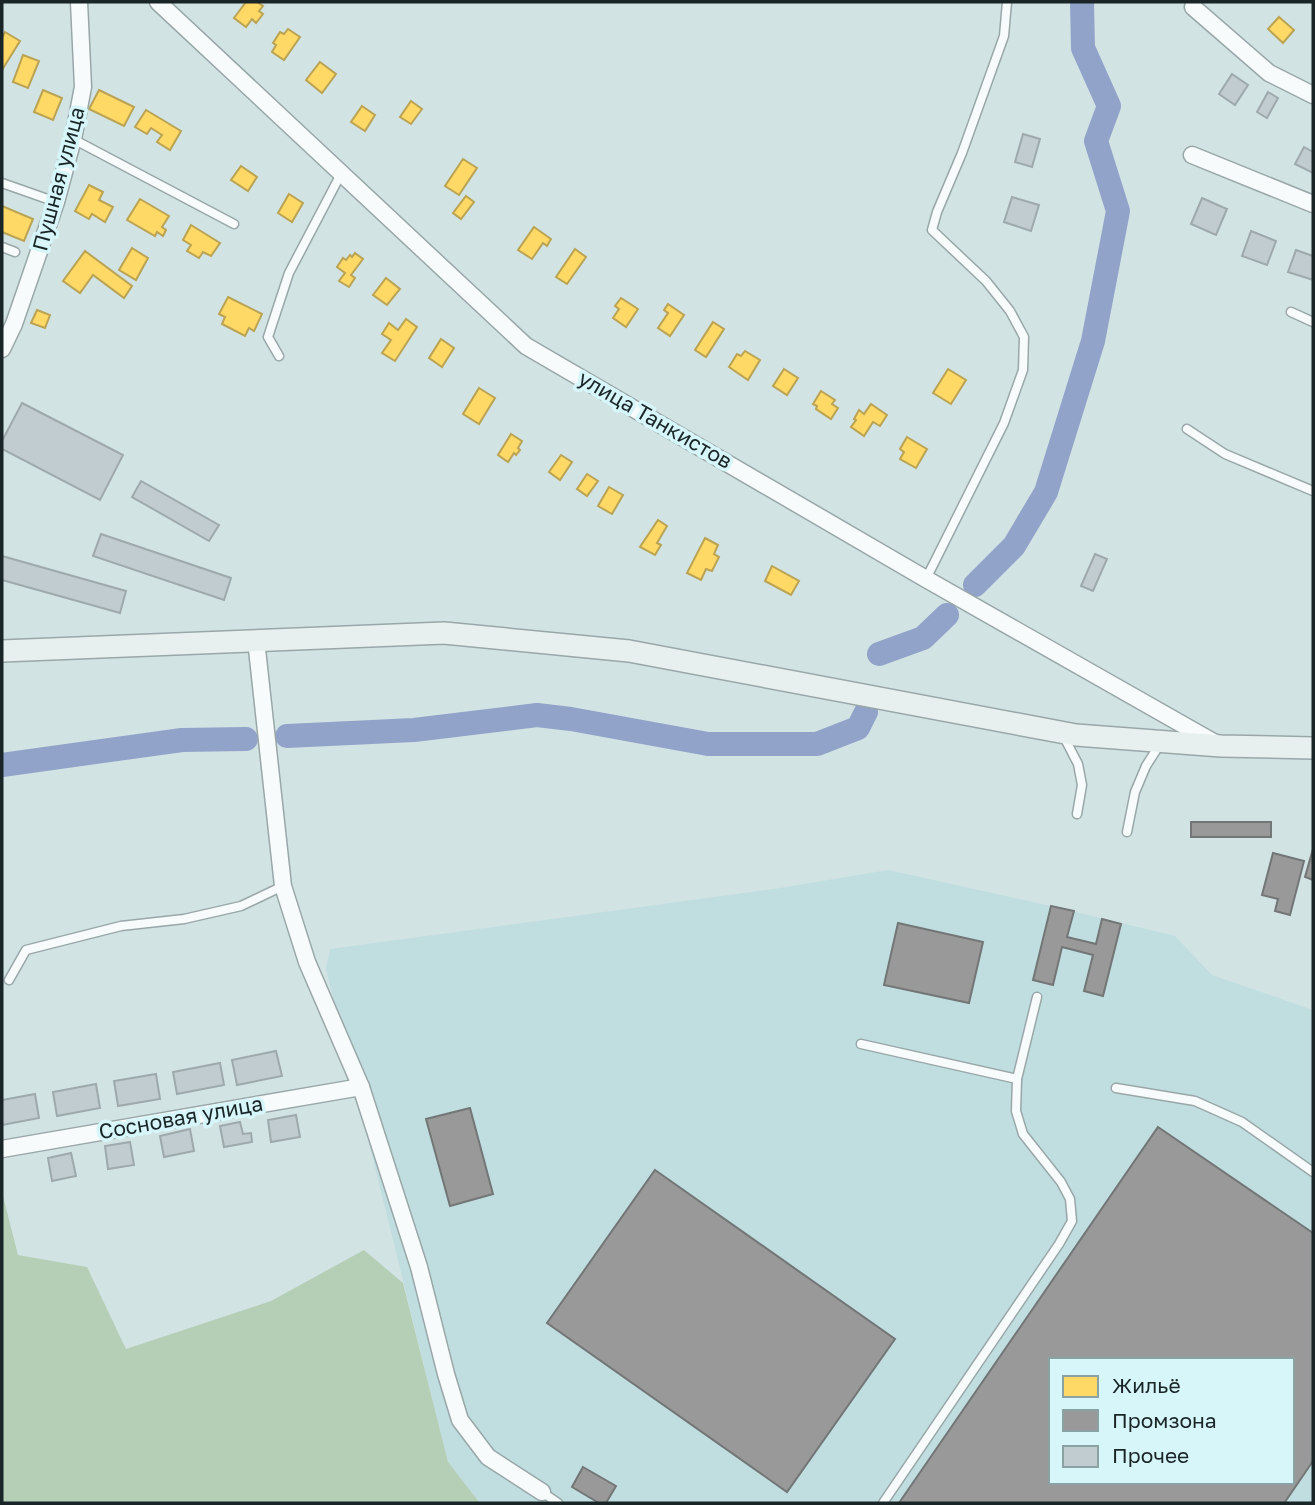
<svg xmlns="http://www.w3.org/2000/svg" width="1315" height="1505" font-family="'Golos Text',sans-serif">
<rect width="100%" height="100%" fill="#d2e3e4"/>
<path fill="#c0dde0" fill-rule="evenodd" d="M888 870 1051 906 1175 936 1212 975 1313 1010V1503H480L448 1462 326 969 330 949 774 889ZM1051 1360H1292V1482H1051Z"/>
<path fill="#b5cfb7" d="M2 1192 18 1255 87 1267 126 1349 271 1301 364 1250 403 1283 448 1462 480 1503H2Z"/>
<g fill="#ffd966" stroke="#baa353" stroke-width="2">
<path d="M246 2H257L263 6 259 11 263 14 256 23 252 19 246 27 234 18Z"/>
<path d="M1279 17 1294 30 1283 43 1268 29Z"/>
<path d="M288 29 300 37 284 60 272 52 276 45 273 43 280 32 284 34Z"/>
<path d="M5 32 20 41 2 70V38Z"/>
<path d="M23 55 39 61 28 88 13 82Z"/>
<path d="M320 62 336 74 322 93 306 80Z"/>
<path d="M43 90 62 98 53 120 34 112Z"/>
<path d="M99 90 134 107 124 126 89 109Z"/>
<path d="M411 101 422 109 411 124 400 117Z"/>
<path d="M362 106 375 115 365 131 351 122Z"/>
<path d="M146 110 181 131 170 150 157 142 162 135 151 128 147 134 135 127Z"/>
<path d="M463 159 477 168 459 195 445 186Z"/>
<path d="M241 166 257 177 248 191 231 180Z"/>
<path d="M89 185 103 192 99 200 113 207 105 222 92 214 89 219 75 211Z"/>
<path d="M289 194 303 203 292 222 278 213Z"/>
<path d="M466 196 474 202 461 219 453 213Z"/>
<path d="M140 199 169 216 162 227 166 230 163 236 157 232 155 236 127 220Z"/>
<path d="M2 206 33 219 24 241 2 232Z"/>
<path d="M191 225 220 243 211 256 203 252 199 258 187 251 191 245 183 240Z"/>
<path d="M534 227 551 239 547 246 543 243 532 259 518 250Z"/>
<path d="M132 248 148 258 136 280 119 270Z"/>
<path d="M575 249 586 257 567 284 556 277Z"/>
<path d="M85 251 132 286 124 298 93 275 80 293 63 281Z"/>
<path d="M355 253 363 259 351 275 355 278 349 287 339 281 345 273 337 267 343 258 346 260 350 255 352 257Z"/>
<path d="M386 278 400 289 387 305 373 295Z"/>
<path d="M228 297 262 314 254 331 249 328 245 336 222 324 225 317 219 314Z"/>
<path d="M621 298 638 309 626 327 613 318 619 309 615 306Z"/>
<path d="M668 304 684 315 670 336 658 328 668 313 664 310Z"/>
<path d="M37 310 50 315 45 328 31 323Z"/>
<path d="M406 319 417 327 395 361 382 353 391 340 382 334 389 323 398 330Z"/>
<path d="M713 322 724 329 706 357 695 350Z"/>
<path d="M441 339 454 348 442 367 429 358Z"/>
<path d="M745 351 760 360 748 380 729 367 737 354 741 356Z"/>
<path d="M784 369 798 378 787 395 773 386Z"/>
<path d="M948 369 966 380 951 404 933 393Z"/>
<path d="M479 388 495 398 479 424 463 414Z"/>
<path d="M821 391 835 400 832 404 838 408 831 419 816 409 817 406 813 404Z"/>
<path d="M871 404 887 415 880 426 873 422 864 436 851 427 856 420 854 419 859 410 864 414Z"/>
<path d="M511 434 522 441 518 448 520 450 516 455 514 453 508 462 498 455Z"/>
<path d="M907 437 927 449 916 468 900 459 904 452 900 449Z"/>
<path d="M561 455 572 462 560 480 549 472Z"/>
<path d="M587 474 598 481 587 496 577 489Z"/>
<path d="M609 487 623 495 612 514 598 506Z"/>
<path d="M658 520 667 526 657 543 661 545 655 555 640 547Z"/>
<path d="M705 538 718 545 714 554 719 557 712 571 706 569 701 580 687 573Z"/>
<path d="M772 566 799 581 791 595 765 581Z"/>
</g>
<g fill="#999" stroke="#737676" stroke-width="2" fill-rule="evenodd">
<rect x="1191" y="822" width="80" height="15"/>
<path d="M1313 849V880L1305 877Z"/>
<path d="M1273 853 1304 861 1290 915 1275 911 1278 899 1262 895Z"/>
<path d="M1051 906 1074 911 1067 937 1096 944 1102 919 1121 924 1103 996 1084 991 1093 955 1062 947 1053 985 1033 980Z"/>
<path d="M898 923 983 942 969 1003 884 985Z"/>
<path d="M470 1108 493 1194 450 1206 426 1119Z"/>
<path d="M1158 1127 1313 1233V1461L1285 1502 1287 1503H899ZM1051 1360H1292V1482H1051Z"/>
<path d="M655 1170 895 1339 787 1492 547 1323Z"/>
<path d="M583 1467 616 1486 606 1503H599L572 1487Z"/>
</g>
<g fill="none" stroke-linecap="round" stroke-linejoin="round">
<g stroke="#92a3c9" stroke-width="24">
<path d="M975 585 1014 546 1046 492 1093 341 1118 211 1096 141 1109 106 1083 48 1082 2"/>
<path d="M879 654 923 638 947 615"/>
<path d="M287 736 414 730 537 715 571 719 708 744H817L858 728 866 712"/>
<path d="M2 765 182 740 246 739"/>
</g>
</g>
<g fill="#c0ccd0" stroke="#9ea9ac" stroke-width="2">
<path d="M1232 74 1248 85 1235 105 1219 94Z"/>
<path d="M1268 92 1278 98 1267 118 1257 112Z"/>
<path d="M1023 134 1040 139 1032 167 1015 162Z"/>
<path d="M1304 147 1313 152V173L1295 164Z"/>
<path d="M1012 197 1039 205 1031 231 1004 222Z"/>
<path d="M1202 198 1227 209 1216 235 1191 224Z"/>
<path d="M1251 231 1276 241 1267 265 1242 256Z"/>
<path d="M1296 250 1313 256V280L1288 272Z"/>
<path d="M22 403 123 455 100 500 2 449V441Z"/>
<path d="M141 481 219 525 209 541 132 497Z"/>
<path d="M101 534 231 578 224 600 93 556Z"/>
<path d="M1095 554 1107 559 1093 591 1081 586Z"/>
<path d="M2 556 126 591 120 613 2 580Z"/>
<path d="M276 1051 282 1076 237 1085 232 1060Z"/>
<path d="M220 1063 224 1085 177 1094 173 1072Z"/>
<path d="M156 1074 160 1099 118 1106 114 1081Z"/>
<path d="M96 1084 100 1108 57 1116 53 1092Z"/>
<path d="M35 1094 39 1118 2 1125V1100Z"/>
<path d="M296 1115 300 1137 271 1142 268 1120Z"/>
<path d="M240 1122 243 1134 251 1133 252 1142 224 1147 220 1126Z"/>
<path d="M190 1129 194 1151 164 1157 160 1136Z"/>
<path d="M130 1142 134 1165 108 1169 105 1146Z"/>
<path d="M71 1153 76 1176 52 1181 48 1158Z"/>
</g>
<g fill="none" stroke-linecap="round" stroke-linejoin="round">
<defs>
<g id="lane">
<path d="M73 139 234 224"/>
<path d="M2 183 56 202"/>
<path d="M2 247 15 252"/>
<path d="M1291 312 1313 322"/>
<path d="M279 356 268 337 289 273 342 172"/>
<path d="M1187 429 1225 454 1313 491"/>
<path d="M926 579 1004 423 1023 370 1024 337 1010 311 986 281 932 230 937 212 962 153 1004 36 1007 2"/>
<path d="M1064 737 1078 764 1082 785 1077 814"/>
<path d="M1127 832 1135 792 1146 766 1160 744"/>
<path d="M9 980 26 950 121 926 184 919 241 906 283 886"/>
<path d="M861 1044 1017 1079"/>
<path d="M1116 1088 1195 1101 1242 1122 1313 1172"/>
<path d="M542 1492 558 1503"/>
<path d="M883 1503 1059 1244 1072 1221 1070 1199 1061 1182 1023 1134 1016 1111 1017 1079 1037 997"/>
</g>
<g id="street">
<path d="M158 2 526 346 926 579 1215 743"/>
<path d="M1193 7 1269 73 1313 95"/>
<path d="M1192 155 1313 204"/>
<path d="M2 349 14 324 56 202 73 139 83 87 79 2"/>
<path d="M256 640 283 886 307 962 361 1087 419 1267 446 1374 460 1420 488 1457 542 1492"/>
<path d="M2 1149 361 1087"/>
</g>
<path id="secondary" d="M2 651 444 633 629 651 1076 735 1221 746 1313 748"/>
</defs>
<use href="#lane" stroke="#99a7a8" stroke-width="11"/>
<use href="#street" stroke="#99a7a8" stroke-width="19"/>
<use href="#secondary" stroke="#99a7a8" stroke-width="24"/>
<use href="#lane" stroke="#f8fbfb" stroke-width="8"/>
<use href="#street" stroke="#f8fbfb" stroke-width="16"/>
<use href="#secondary" stroke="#e7f0ee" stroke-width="21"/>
</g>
<g text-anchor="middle" stroke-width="7" stroke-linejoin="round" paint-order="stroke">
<g font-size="21" fill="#192526" stroke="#d7f6fa">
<text transform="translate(59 179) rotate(-75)" y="7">Пушная улица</text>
<text transform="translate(655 420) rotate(30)" y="7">улица Танкистов</text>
<text transform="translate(181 1118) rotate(-10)" y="7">Сосновая улица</text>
</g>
</g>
<rect width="1315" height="1505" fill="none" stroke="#192526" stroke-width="7"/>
<rect x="1049" y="1358" width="245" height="126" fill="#d7f6fa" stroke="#8ba2a5" stroke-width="2"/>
<rect x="1063" y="1376" width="35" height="21" fill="#ffd966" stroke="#8ba2a5" stroke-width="2"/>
<text x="1112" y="1393" font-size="21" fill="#192526">Жильё</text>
<rect x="1063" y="1410" width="35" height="21" fill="#999999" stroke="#8ba2a5" stroke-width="2"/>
<text x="1112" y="1428" font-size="21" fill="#192526">Промзона</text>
<rect x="1063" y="1446" width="35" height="21" fill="#c0ccd0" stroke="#8ba2a5" stroke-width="2"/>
<text x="1112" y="1463" font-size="21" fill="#192526">Прочее</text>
</svg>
